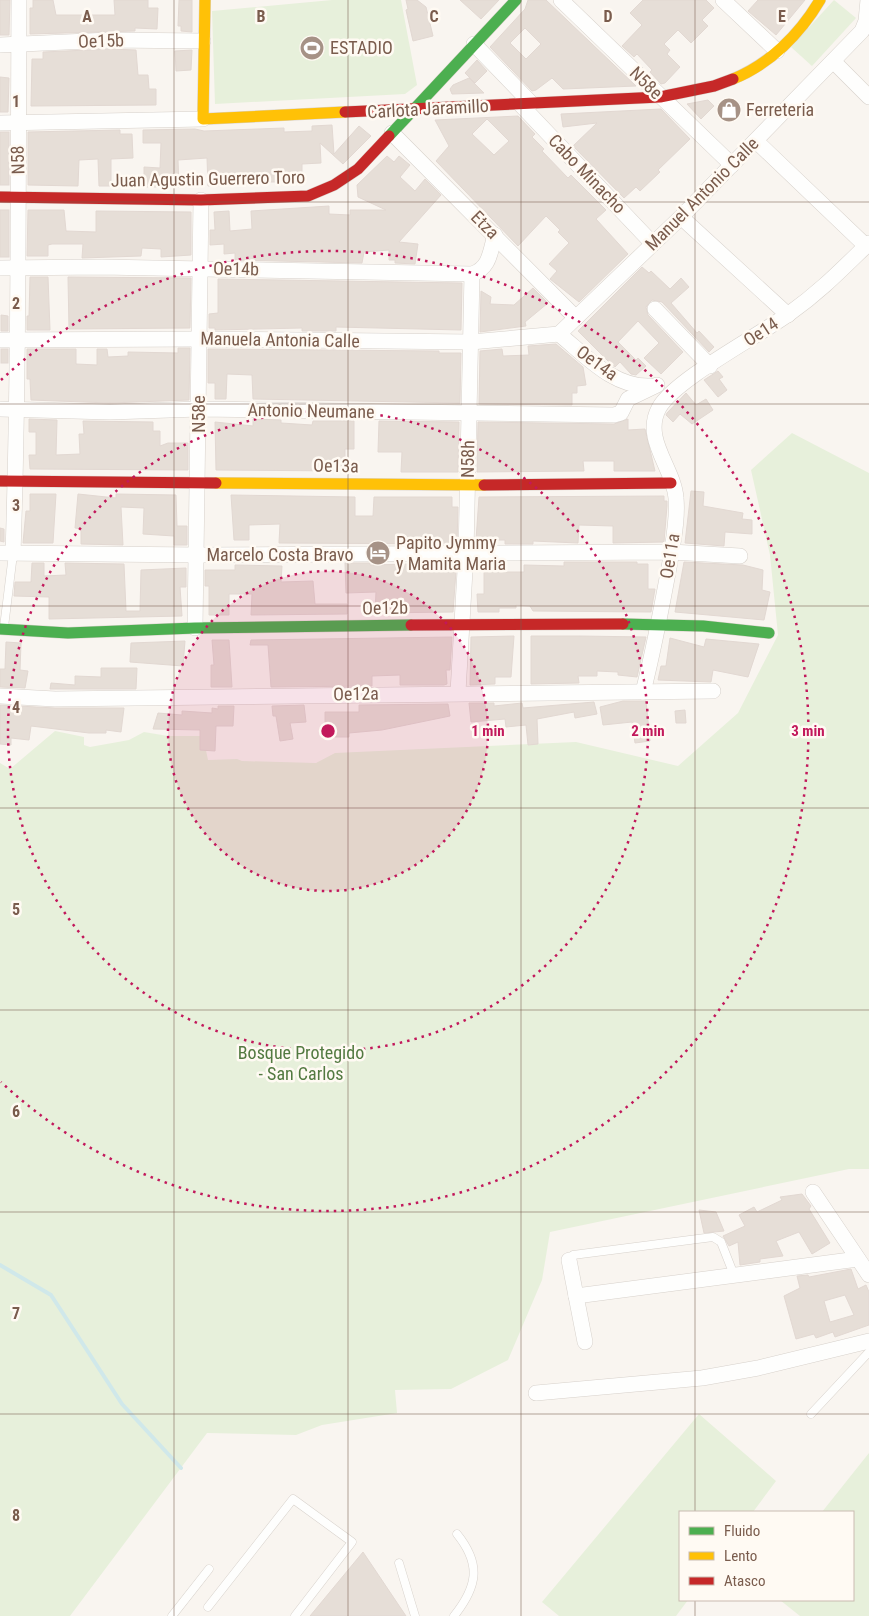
<svg xmlns="http://www.w3.org/2000/svg" width="869" height="1616" font-family="'Roboto Condensed',sans-serif">
<rect width="100%" height="100%" fill="#f9f5f0"/>
<g fill="#e7f0db">
<path d="M332 0H401L417 85 405 94 215 104 212 11Z"/>
<path d="M834 0 856 18 812 66 791 47Z"/>
<path d="M792 433 869 473V1169H849L550 1232 542 1280 508 1360 451 1389 395 1390 397 1413 322 1425 296 1435 207 1433 70 1616H0V763L10 769 55 731 84 737V745L90 747 129 740 144 732 168 736H203L208 760 237 759 242 761 316 763 335 753 576 742 678 766 738 713 778 635 770 555 751 470Z"/>
<path d="M699 1414 776 1481 753 1512H680V1600H688L676 1616H559L542 1602Z"/>
<path d="M869 1453V1616H800L780 1600H853V1512H822Z"/>
</g>
<g fill="none" stroke-linecap="round" stroke-linejoin="round">
<path stroke="#d0e8ea" stroke-width="4" d="M0 1265 51 1295 122 1404 181 1468"/>
</g>
<g fill="#e6ded7" stroke="#e2d8d2" fill-rule="evenodd">
<path d="M0 0H10L9 35H0Z"/>
<path d="M33 0H53L56 15H115L114 0H148V8H158L157 29 135 28V31L30 34V8H33Z"/>
<path d="M179 0H192V32L181 31V26H178Z"/>
<path d="M406 0H417L426 7 433 36 413 41 406 10 408 9Z"/>
<path d="M460 0H499L481 19Z"/>
<path d="M528 0H546L636 86 563 89 552 78 536 90 532 91 490 47 525 9ZM525 28 541 44 526 59 510 43Z"/>
<path d="M643 0H706L714 8 702 20 708 26 691 43 678 30 664 44 670 50 667 54 680 67 665 83 661 84 650 72 652 70 637 54 634 57 622 46 642 25 630 13Z"/>
<path d="M758 0H805L776 35 748 11Z"/>
<path d="M110 49 136 50 138 75H148L149 89H156V105L31 106 32 59H43V52Z"/>
<path d="M192 50 191 70 176 71 175 51Z"/>
<path d="M477 60 487 71 475 83 465 73Z"/>
<path d="M0 77 9 78 8 112H0Z"/>
<path d="M469 78 484 93 452 94 450 89 453 85Z"/>
<path d="M708 100 714 106 701 119 687 104Z"/>
<path d="M661 109 690 139 658 170 660 172 640 191 636 187 624 198 573 146 597 123 563 127 561 114Z"/>
<path d="M518 116 535 134 532 137 544 149 542 151 568 178 571 175 606 210 596 219 628 254 579 302 550 279 557 271 549 264 569 243 558 232 560 230 546 216 518 246 436 161 449 146 435 120ZM487 119 509 141 494 155 472 134Z"/>
<path d="M332 125 334 154 359 126 371 136 343 164 320 143 321 163 302 164V182H264V184L208 186 207 158 178 160 179 187H144V167L160 168 161 143H143V130L195 129 204 131 284 128V132L312 131V126Z"/>
<path d="M120 130V134H132L133 158 111 159V186H99L98 159 79 160 78 186 28 185V132Z"/>
<rect x="0" y="132" width="9" height="53"/>
<path d="M387 156 394 162 399 156 410 165 400 177 415 191 425 179 441 195 399 242 418 244 415 264 395 263V260H389V250L364 252 362 263 235 260V253L224 254V244L210 245V230H215L214 212 229 211 230 231 252 229 251 211 329 206V214L350 215V210H386L358 197 357 185Z"/>
<rect x="0" y="210" width="9" height="47"/>
<path d="M28 210H64L66 231 96 232V211L191 212V255L161 257V249L142 248 141 256 82 258 83 244H52L48 245V256H27Z"/>
<path d="M642 267 649 273 651 271 670 289 681 278 689 287 671 303 697 333 699 331 714 347 709 352 662 302 652 300 646 307 648 315 683 352 661 374 644 358 659 343 638 321 618 342 636 360 638 358 646 366 636 375 631 374 620 362 615 367 610 363 578 331Z"/>
<path d="M30 277H48L50 330H27V316H29Z"/>
<path d="M68 277 191 278 190 328 69 329Z"/>
<path d="M218 279 462 283 461 330 336 327V331H302V328L215 330V328H209V314L218 313Z"/>
<path d="M533 288 548 303 525 322 526 326 480 332 481 291 491 297 490 304 514 305Z"/>
<path d="M1 315 8 316V331H1Z"/>
<path d="M556 344 583 367 586 385 577 386V393H572V405L479 404 480 351 502 349 503 356 529 355 528 346Z"/>
<path d="M178 348H190L189 400 110 403 31 400 30 379H27V349H76V364L97 365V349H107L108 357 128 356V352L178 353Z"/>
<rect x="1" y="349" width="7" height="14"/>
<path d="M208 349 439 351V353H461L460 403 253 399 252 375 227 374 226 399H215V383H208Z"/>
<path d="M718 371 723 377 719 379 727 390 718 397 704 380Z"/>
<path d="M686 393 696 405 706 399 713 410 692 424 680 414 673 422 666 415 667 413Z"/>
<path d="M29 419 57 420 56 455 80 454 79 434H84L83 421 153 422V431H160V446L168 443H188V470L30 469 29 455H36V432H29Z"/>
<path d="M253 419 281 420V423L312 425 313 421H354V449H345V471L216 470 215 422 253 426Z"/>
<path d="M628 419V430L645 429 655 471H614V461H583L584 471 477 472 478 422 614 424Z"/>
<path d="M379 421 459 422 458 472H401L402 452H378Z"/>
<path d="M691 491 704 492 703 506 743 513 742 519 752 520V534L725 532 724 546 685 543Z"/>
<path d="M30 494H56L53 543H23L26 511H30Z"/>
<path d="M78 494 116 498V494L176 495 177 526H187V545H174V536L143 534 144 508 121 507 123 545 81 544V529L75 528Z"/>
<path d="M231 495 355 497V516H373L374 497H452V507H458L457 544 279 543 280 524 249 525V540H234Z"/>
<path d="M664 496V501H667V506L664 542 613 543V526L579 525 578 543 533 541V544H505V540H476L479 497Z"/>
<path d="M0 528 4 529V542L0 541Z"/>
<path d="M564 562H637V564H648V589H655L651 612 533 611 530 606 516 605V608H499V612H478L477 594H484V564L504 565V572H524V565L564 566Z"/>
<path d="M684 562 743 565 763 570 762 590 770 592 764 620 675 612Z"/>
<path d="M32 563H44V576L66 575 65 563 124 564 126 611H140L141 570 186 568V587H180L182 616 49 619V597L14 596 15 582H31Z"/>
<path d="M345 563H370V565L451 563V571H456L453 612 375 613 376 592 346 593Z"/>
<path d="M235 565 282 566 281 582 313 581 315 604H347V614L251 615 252 594H229V615H209V586H205V570H235Z"/>
<path d="M514 636 511 677H495V684L470 685 471 637Z"/>
<path d="M531 636H579L646 637 637 677 618 675V672L597 671V676H578L579 683 531 684Z"/>
<path d="M452 637 450 670H446L447 684 444 685H400V675L372 676V686L271 687 268 645H250L251 640Z"/>
<path d="M670 638 704 647 706 639 759 644 748 677 713 670 711 682 658 680 661 666H666Z"/>
<path d="M212 640H229L232 687H211V665H214Z"/>
<path d="M185 641 183 666 130 662 131 643Z"/>
<path d="M6 642 21 643 20 670 28 671 25 688 0 687V669H5Z"/>
<path d="M101 668H137L136 689H50L51 683 75 685V676L101 677Z"/>
<path d="M623 701H646L650 741 635 743 632 722 603 725 600 707Z"/>
<path d="M594 702 597 714 575 718 574 712 537 719 538 744 528 745 526 725 506 727 505 719 471 722 469 703H494V706L522 703 523 708Z"/>
<path d="M448 704 450 716 382 730 349 733V737H325V712H359V705Z"/>
<path d="M0 705 55 708H124L121 732 106 730V733H89L31 726 29 740 11 738V745L0 744Z"/>
<path d="M304 705 306 722 290 723 293 739 280 741 276 716H273L272 706Z"/>
<path d="M218 706H234L233 726H216L215 751 200 750V730L153 729 158 713 182 715V711L212 713V708L218 709Z"/>
<path d="M685 710 686 723H676L675 711Z"/>
<path d="M802 1194 811 1206 809 1209 830 1243 812 1254 799 1232 776 1241 783 1256 760 1259V1262L740 1265 738 1242 729 1246 723 1236 745 1226 739 1215 754 1207 757 1212 782 1200 780 1197Z"/>
<path d="M699 1210 716 1212 724 1231 704 1233Z"/>
<path d="M851 1269 858 1289 866 1285 869 1292V1325L835 1337 833 1332 816 1338 814 1334 796 1339 784 1296 800 1288 797 1276 808 1275 809 1277ZM845 1295 854 1315 830 1322 824 1301Z"/>
<path d="M363 1552 406 1616H310Z"/>
</g>
<g fill="none" stroke-linecap="round" stroke-linejoin="round">
<defs>
<g id="lane">
<path d="M4 627 13 554"/>
<path d="M569 1260 573 1255 713 1237 721 1242 734 1275"/>
<path d="M811 1414 869 1352"/>
<path d="M399 1563 415 1616"/>
<path d="M208 1607 293 1499 352 1542 295 1616"/>
<path d="M172 1616 209 1569"/>
<path d="M454 1616C477 1587 482 1565 457 1534"/>
</g>
<g id="street">
<path d="M561 0 732 165"/>
<path d="M723 0 777 51"/>
<path d="M474 44 531 103"/>
<path d="M0 45 110 40 203 41"/>
<path d="M833 61 869 97"/>
<path d="M520 104 653 244"/>
<path d="M0 123 203 119"/>
<path d="M392 133 576 318"/>
<path d="M756 141 866 246"/>
<path d="M681 217 788 315"/>
<path d="M0 268 102 267 472 274C490 268 490 252 495 235"/>
<path d="M655 309 710 366"/>
<path d="M559 334 681 217 862 31 866 21 868 0"/>
<path d="M559 334C586 356 614 388 651 386"/>
<path d="M0 340 199 339 471 342 559 334"/>
<path d="M0 409 110 412 199 409 614 415 621 413 628 399 657 385"/>
<path d="M0 553 198 555 671 552 740 556"/>
<path d="M13 554C19 369 18 185 19 0"/>
<path d="M195 628 201 200"/>
<path d="M458 692 466 553 472 274"/>
<path d="M643 692C654 649 662 606 670 562 673 542 678 519 676 498 674 468 642 439 659 408 674 380 760 335 790 313 821 291 842 269 869 243"/>
<path d="M0 696 55 699 713 691"/>
<path d="M813 1192 869 1275"/>
<path d="M569 1260 585 1342"/>
<path d="M576 1296 858 1259"/>
<path d="M536 1393 702 1378 758 1368 869 1341"/>
</g>
<g id="fast">
<path d="M389 136 516 0"/>
<path d="M623 624 703 626 769 633"/>
<path d="M0 629 68 633 195 628 411 625"/>
</g>
<g id="slow">
<path d="M205 0 203 119 345 112"/>
<path d="M733 79C770 64 800 34 820 0"/>
<path d="M216 483 484 485"/>
</g>
<g id="jam">
<path d="M345 112 660 97 714 86 733 79"/>
<path d="M0 197 201 200 308 196 334 185 358 169 389 136"/>
<path d="M0 481 216 483"/>
<path d="M484 485 671 483"/>
<path d="M411 625 623 624"/>
</g>
</defs>
<use href="#lane" stroke="#d7d1cb" stroke-width="9"/>
<use href="#street" stroke="#d7d1cb" stroke-width="16"/>
<use href="#fast" stroke="#d9d2cb" stroke-width="12"/>
<use href="#slow" stroke="#d9d2cb" stroke-width="12"/>
<use href="#jam" stroke="#d9d2cb" stroke-width="12"/>
<use href="#lane" stroke="#fefefd" stroke-width="8"/>
<use href="#street" stroke="#fefefd" stroke-width="15"/>
<use href="#fast" stroke="#4caf50" stroke-width="11"/>
<use href="#slow" stroke="#ffc107" stroke-width="11"/>
<use href="#jam" stroke="#c62828" stroke-width="11"/>
</g>
<path fill="none" stroke="#7a5c4d" stroke-width="1" stroke-opacity="0.55" d="M174 0V1616M348 0V1616M521 0V1616M695 0V1512M0 202H869M0 404H869M0 606H869M0 808H869M0 1010H869M0 1212H869M0 1414H869M695 1600V1616"/>
<circle cx="328" cy="731" r="160" fill="#c2185b" fill-opacity=".12"/>
<g fill="none" stroke="#c2185b" stroke-width="2.5" stroke-dasharray="2.5 5">
<circle cx="328" cy="731" r="160"/>
<circle cx="328" cy="731" r="320"/>
<path d="M1 380A480 480 0 1 1 1 1082"/>
</g>
<defs>
<symbol id="stadium-disc" viewBox="-11 -11 22 22"><circle r="9.5" fill="#a69286" stroke="#fffaf3"/><path d="M0-5a6.5 5 0 1 0 0 10a6.5 5 0 1 0 0-10ZM-3.5-1.8h7v3.6h-7Z" fill="#fff"/></symbol>
<symbol id="shop-disc" viewBox="-11 -11 22 22"><circle r="9.5" fill="#a69286" stroke="#fffaf3"/><path d="M-5-2.5h2.3a2.7 3.5 0 0 1 5.4 0H5L5.5 6h-11ZM-1.5-2.5h3a1.5 2.3 0 0 0-3 0Z" fill="#fff"/></symbol>
<symbol id="hotel-disc" viewBox="-11 -11 22 22"><circle r="9.5" fill="#a69286" stroke="#fffaf3"/><path d="M-6-4.5h1.5V1H6V5H4.5V3h-9V5H-6ZM-4 0a1.8 1.8 0 1 1 3.6 0ZM.5 0V-2.5h3Q6-2.5 6 0Z" fill="#fff"/></symbol>
</defs>
<g fill-rule="evenodd">
<use href="#stadium-disc" x="298" y="34" width="28" height="28"/>
<use href="#shop-disc" x="715" y="96" width="28" height="28"/>
<use href="#hotel-disc" x="364" y="539" width="28" height="28"/>
</g>
<g text-anchor="middle" stroke-width="5" stroke-linejoin="round" paint-order="stroke">
<g font-size="18" fill="#7a5c4d" stroke="#fffaf3">
<text transform="translate(101 41) rotate(-2)" y="6">Oe15b</text>
<text transform="translate(646 83) rotate(44)" y="6">N58e</text>
<text transform="translate(428 109) rotate(-3)" y="6">Carlota Jaramillo</text>
<text transform="translate(18 160) rotate(-92)" y="6">N58</text>
<text transform="translate(587 174) rotate(46)" y="6">Cabo Minacho</text>
<text transform="translate(208 179) rotate(-1)" y="6">Juan Agustin Guerrero Toro</text>
<text transform="translate(702 194) rotate(-45)" y="6">Manuel Antonio Calle</text>
<text transform="translate(485 225) rotate(45)" y="6">Etza</text>
<text transform="translate(236 269) rotate(1)" y="6">Oe14b</text>
<text transform="translate(761 332) rotate(-33)" y="6">Oe14</text>
<text transform="translate(280 340) rotate(1)" y="6">Manuela Antonia Calle</text>
<text transform="translate(597 363) rotate(36)" y="6">Oe14a</text>
<text transform="translate(311 411) rotate(1)" y="6">Antonio Neumane</text>
<text transform="translate(199 414) rotate(-90)" y="6">N58e</text>
<text transform="translate(468 459) rotate(-89)" y="6">N58h</text>
<text transform="translate(336 466) rotate(1)" y="6">Oe13a</text>
<text x="280" y="561">Marcelo Costa Bravo</text>
<text transform="translate(670 556) rotate(-81)" y="6">Oe11a</text>
<text transform="translate(385 608) rotate(-1)" y="6">Oe12b</text>
<text transform="translate(356 694) rotate(-1)" y="6">Oe12a</text>
</g>
<g font-size="18" fill="#7a5c4d" stroke="#fffaf3" text-anchor="start">
<text x="330" y="54">ESTADIO</text>
<text x="746" y="116">Ferreteria</text>
<text x="396" y="549">Papito Jymmy<tspan x="396" dy="21">y Mamita Maria</tspan></text>
</g>
<g font-size="18" fill="#537a41" stroke="#fffaf3">
<text x="301" y="1059">Bosque Protegido<tspan x="301" dy="21">- San Carlos</tspan></text>
</g>
</g>
<g font-size="16" text-anchor="middle" font-weight="bold" fill="#7a5c4d" stroke="#fffaf3" stroke-width="5" stroke-linejoin="round" paint-order="stroke">
<text x="87" y="22">A</text>
<text x="261" y="22">B</text>
<text x="434" y="22">C</text>
<text x="608" y="22">D</text>
<text x="782" y="22">E</text>
<text x="16" y="107">1</text>
<text x="16" y="309">2</text>
<text x="16" y="511">3</text>
<text x="16" y="713">4</text>
<text x="16" y="915">5</text>
<text x="16" y="1117">6</text>
<text x="16" y="1319">7</text>
<text x="16" y="1521">8</text>
</g>
<circle cx="328" cy="731" r="8" fill="#c2185b" stroke="#fffaf3" stroke-width="2.5"/>
<g font-size="15" text-anchor="middle" font-weight="bold" fill="#c2185b" stroke="#fffaf3" stroke-width="5" stroke-linejoin="round" paint-order="stroke">
<text x="488" y="736">1 min</text>
<text x="648" y="736">2 min</text>
<text x="808" y="736">3 min</text>
</g>
<rect x="679" y="1511" width="175" height="90" fill="#fffaf3" stroke="#cabbb1"/>
<rect x="689" y="1527" width="25" height="8" fill="#4caf50" stroke="#cabbb1"/>
<text x="724" y="1536" font-size="15" fill="#7a5c4d">Fluido</text>
<rect x="689" y="1552" width="25" height="8" fill="#ffc107" stroke="#cabbb1"/>
<text x="724" y="1561" font-size="15" fill="#7a5c4d">Lento</text>
<rect x="689" y="1577" width="25" height="8" fill="#c62828" stroke="#cabbb1"/>
<text x="724" y="1586" font-size="15" fill="#7a5c4d">Atasco</text>
</svg>
